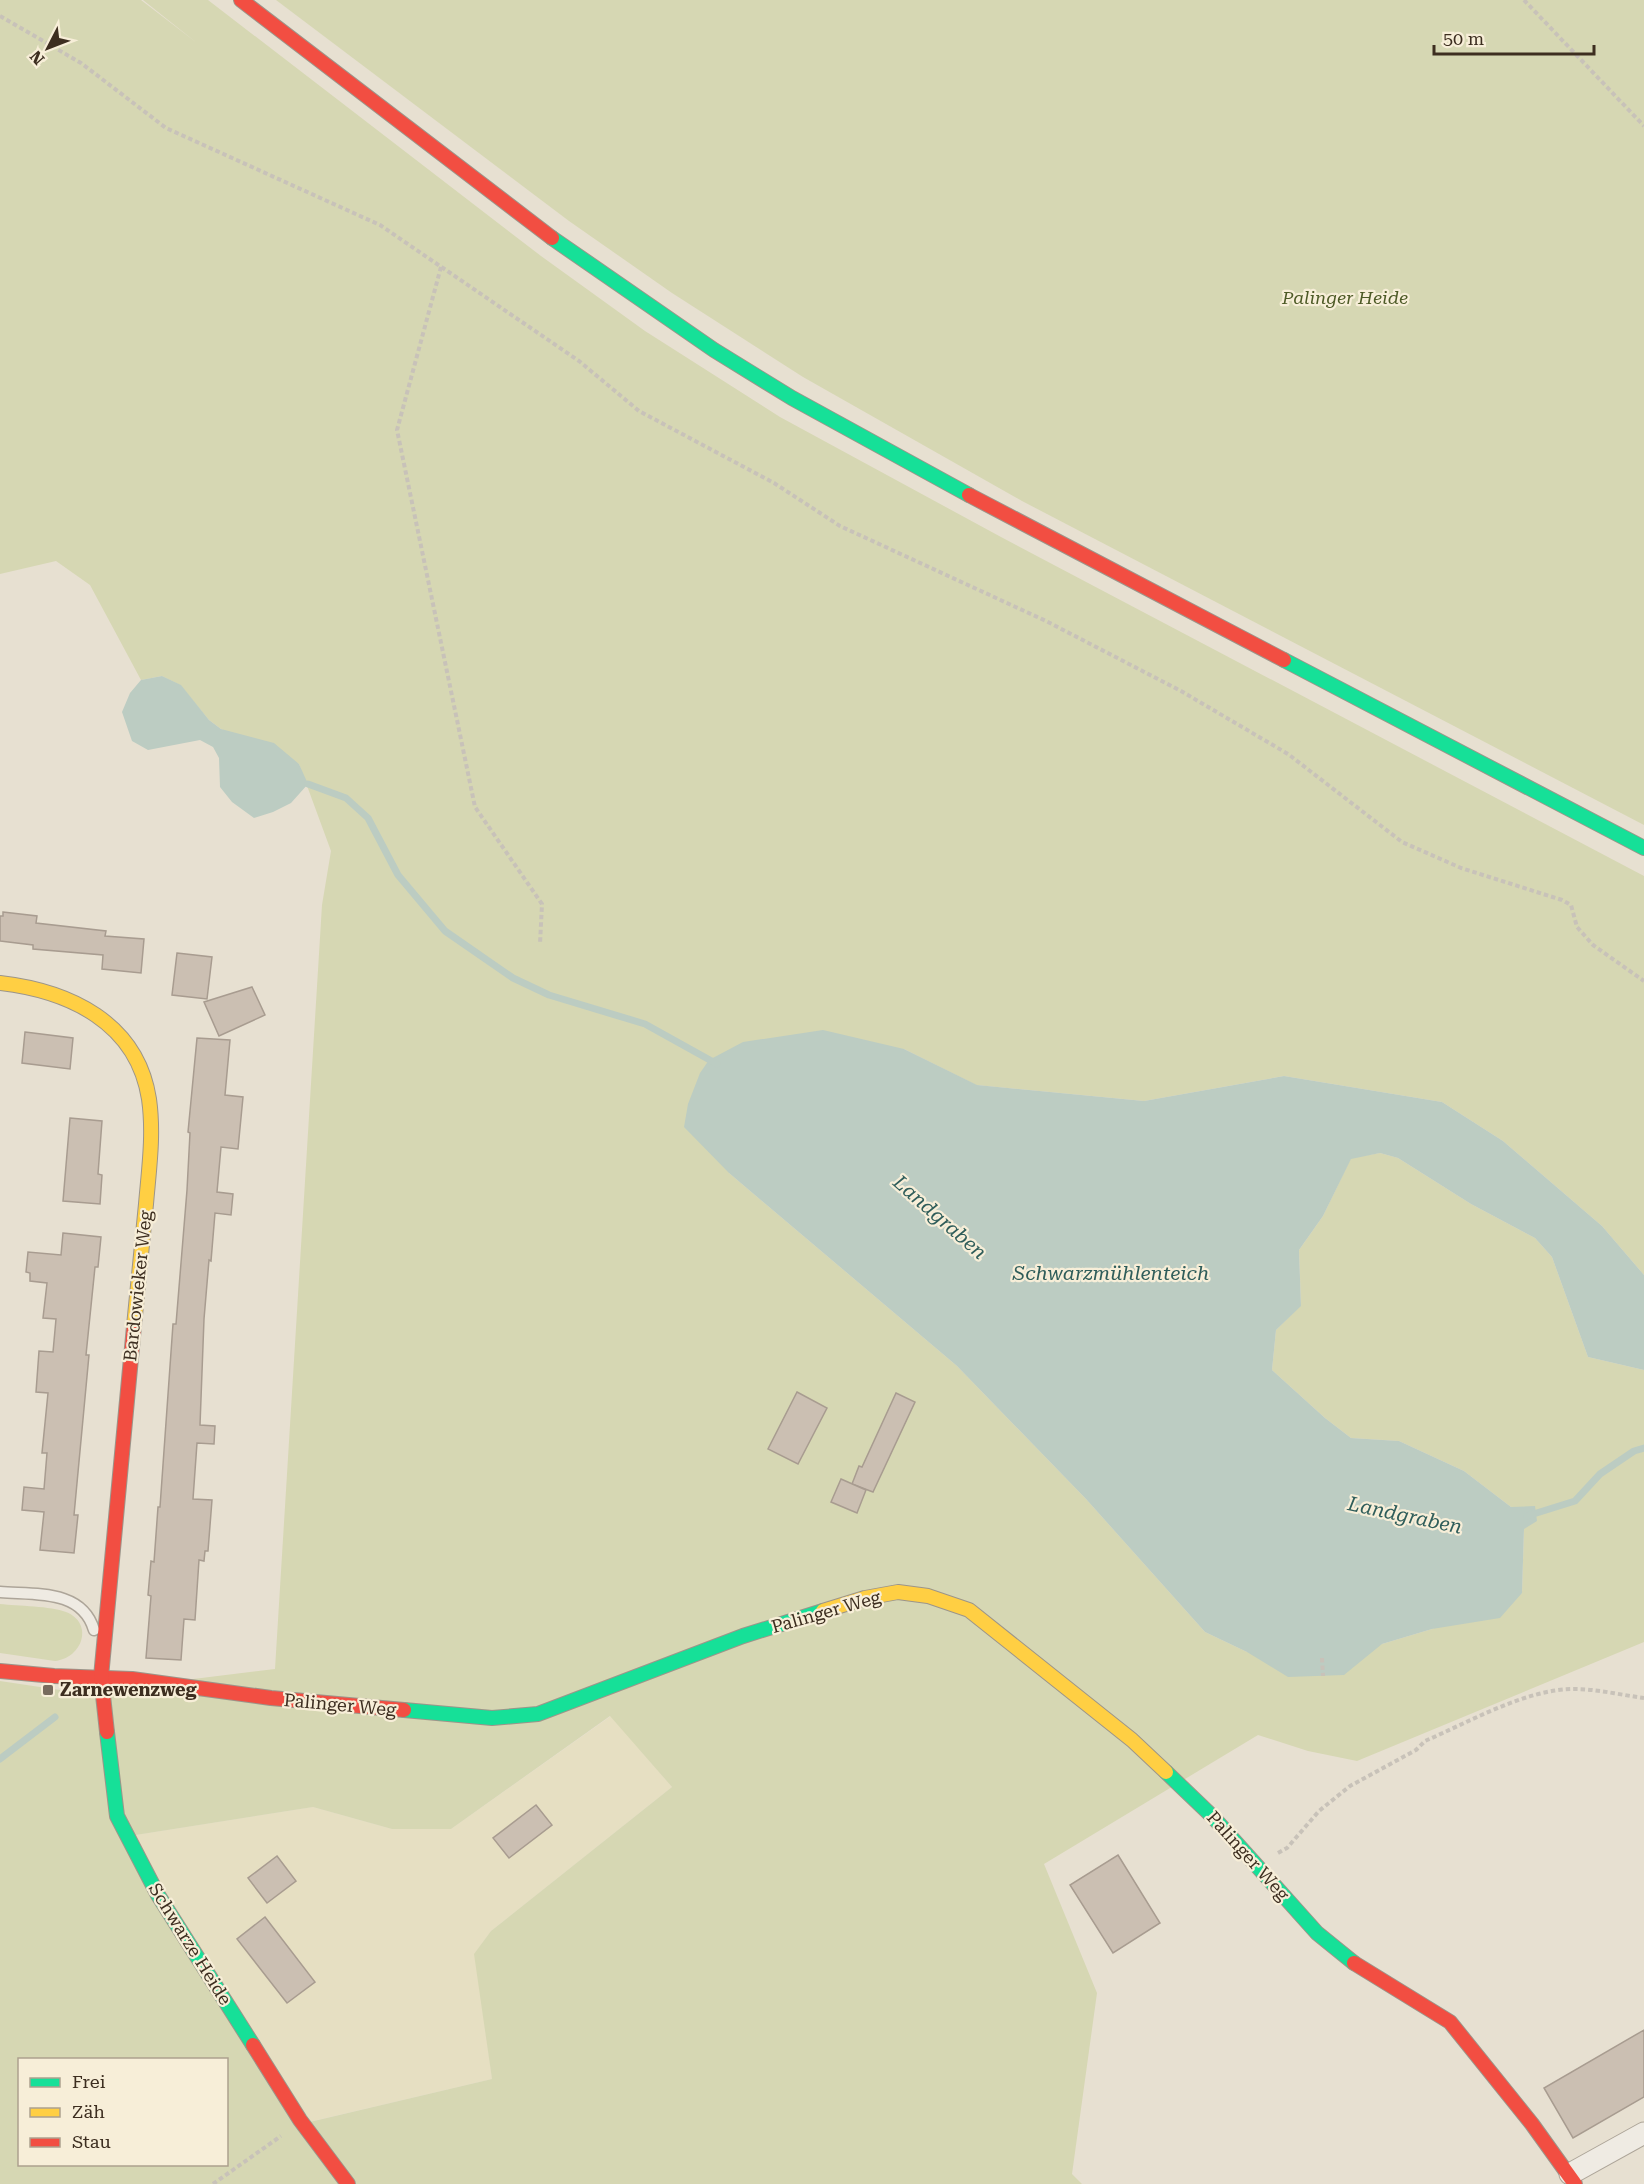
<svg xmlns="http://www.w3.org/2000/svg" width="1644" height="2184" font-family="'Roboto Serif',serif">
<rect width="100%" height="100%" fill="#e7e0d1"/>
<path fill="#e6dfc2" d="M611 1716 672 1787 491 1931 475 1953 492 2079 296 2125 123 1837 313 1807 392 1829H451Z"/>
<g fill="#d6d7b3" fill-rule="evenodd">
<path d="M0 0H141L197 43 143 0H208L541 256 645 331 780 417 1001 537 1644 876V1275L1602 1226 1503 1141 1442 1102 1284 1076 1144 1101 976 1085 904 1049 729 1173 957 1366 1086 1499 1205 1632 1247 1652 1382 1644 1432 1629 1522 1593 1524 1529 1511 1507 1464 1471 1399 1441 1351 1438 1325 1418 1272 1370 1276 1330 1301 1305 1299 1250 1323 1216 1351 1158 1380 1153 1398 1158 1471 1204 1535 1238 1552 1257 1588 1357 1644 1370V1642L1357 1761 1308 1751 1258 1735 1044 1864 1097 1993 1072 2174 1082 2184H0V1681L80 1693 275 1669 322 905 331 851 299 764 221 729 209 720 180 685 162 676 141 680 90 585 56 561 0 574ZM610 1716 672 1787 491 1931 474 1954 492 2079 297 2125 123 1837 313 1807 392 1829H451ZM20 2060H226V2164H20Z"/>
<path d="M276 0H1644V825L1022 501 803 377 672 293 569 221Z"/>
<path d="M0 1604C18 1606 51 1606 66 1612 94 1623 83 1658 55 1661L0 1653Z"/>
</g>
<g fill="#bcccc2">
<path d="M162 676 181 685 209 720 221 729 274 743 299 764 308 784 291 803 273 812 254 818 232 802 220 787 219 758 213 747 200 740 148 750 132 741 122 712 130 693 141 680Z"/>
<path d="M823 1030 904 1049 977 1085 1144 1101 1284 1076 1442 1102 1503 1141 1602 1226 1644 1275V1370L1588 1357 1552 1257 1535 1238 1471 1204 1398 1158 1380 1153 1351 1159 1323 1216 1299 1250 1301 1306 1276 1330 1272 1370 1325 1418 1351 1438 1399 1441 1464 1471 1511 1507 1535 1506 1537 1521 1524 1529 1522 1593 1500 1618 1432 1629 1382 1644 1344 1675 1288 1677 1247 1652 1205 1632 1086 1499 957 1366 729 1173 684 1127 688 1104 700 1073 709 1060 743 1042Z"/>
</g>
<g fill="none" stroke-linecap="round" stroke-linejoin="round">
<g stroke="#bcccc2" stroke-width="7">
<path d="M308 784 346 798 368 818 398 875 445 931 513 978 549 995 645 1024 717 1064"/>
<path d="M1527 1516 1575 1501 1600 1474 1634 1451 1644 1448"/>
<path d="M0 1759 55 1717"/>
</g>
</g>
<g fill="#cbbfb2" stroke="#a89c90" stroke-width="1.5">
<path d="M3 912 37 916 36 923 106 931 105 936 144 939 141 973 102 969 103 955 33 949V945L0 941V916H3Z"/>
<path d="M177 953 212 957 207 999 172 995Z"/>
<path d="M252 987 265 1015 219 1036 204 1002Z"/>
<path d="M25 1032 73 1038 70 1069 22 1063Z"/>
<path d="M197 1038 230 1040 225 1095 243 1097 238 1149 221 1147 217 1192 233 1194 231 1215 215 1213 211 1261 209 1260 204 1319 200 1425 215 1426 214 1444 197 1443 193 1499 212 1500 208 1551H205L204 1561 199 1560 195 1620 184 1619 181 1660 146 1658 151 1596 148 1595 151 1561 154 1562 158 1507H160L173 1324H176L187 1190 190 1133 188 1132Z"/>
<path d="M70 1118 102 1121 98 1174 102 1175 100 1204 63 1201Z"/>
<path d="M63 1233 101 1237 98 1267H95L86 1355H89L74 1515H78L74 1553 40 1550 44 1512 22 1510 24 1487 44 1489 47 1453H42L48 1393 36 1392 39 1351 53 1352 56 1319 43 1318 47 1283 30 1281V1273L26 1272 28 1252 61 1255Z"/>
<path d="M797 1392 827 1408 798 1464 768 1449Z"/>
<path d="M896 1393 915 1402 873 1492 852 1484 859 1466 862 1467Z"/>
<path d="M841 1479 866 1490 857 1513 831 1502Z"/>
<path d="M536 1805 552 1825 509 1858 493 1838Z"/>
<path d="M1118 1855 1160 1923 1113 1953 1070 1885Z"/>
<path d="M277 1856 296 1881 267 1903 248 1878Z"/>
<path d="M265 1917 315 1982 287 2003 237 1939Z"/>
<path d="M1644 2030V2097L1573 2138 1544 2088Z"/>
</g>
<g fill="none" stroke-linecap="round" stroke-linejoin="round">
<defs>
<path id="lane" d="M0 1592C35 1595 82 1589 94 1630"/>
<path id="street" d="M1570 2174 1644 2133"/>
<g id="fast">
<path d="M552 238 714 350 792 398 969 495"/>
<path d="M1284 660 1644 848"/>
<path d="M404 1710 492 1718 538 1714 743 1636 823 1611"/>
<path d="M107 1732 117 1816 158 1895 253 2045"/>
<path d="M1166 1772 1213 1817 1317 1933 1354 1963"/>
</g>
<g id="slow">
<path d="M0 983C69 991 137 1022 149 1099 154 1134 149 1169 146 1204 142 1244 138 1285 134 1326"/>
<path d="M823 1611 865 1598 898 1592 928 1596 969 1610 1132 1740 1166 1772"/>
</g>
<g id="jam">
<path d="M241 0 552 238"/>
<path d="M969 495 1284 660"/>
<path d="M0 1671 54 1676 132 1679 271 1698 404 1710"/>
<path d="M107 1732 101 1677 134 1326"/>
<path d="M1354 1963 1450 2022 1532 2124 1575 2184"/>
<path d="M253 2045 300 2120 348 2184"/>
</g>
</defs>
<use href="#lane" stroke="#ada599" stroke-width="13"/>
<use href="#street" stroke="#ada599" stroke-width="23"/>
<use href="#fast" stroke="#9c958a" stroke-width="16"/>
<use href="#slow" stroke="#9c958a" stroke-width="16"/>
<use href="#jam" stroke="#9c958a" stroke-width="16"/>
<g stroke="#c8c2b9" stroke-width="4" stroke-dasharray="4.5 3" stroke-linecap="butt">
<path d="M1524 0 1644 126"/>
<path d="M0 16 81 63 166 128 380 225 579 361 639 411 774 483 840 526 1046 621 1181 691 1288 754 1402 842 1461 868 1562 900 1571 905 1577 927 1593 945 1644 981"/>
<path d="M441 267 397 430 475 807 542 904 540 944"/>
<path d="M1322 1658 1323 1676"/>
<path d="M1278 1853 1287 1848 1319 1811 1350 1786 1416 1750 1425 1741C1469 1722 1526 1689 1574 1689 1597 1689 1621 1695 1644 1698"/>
<path d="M213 2184 281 2136"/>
</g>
<use href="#lane" stroke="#efebe3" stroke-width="10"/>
<use href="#street" stroke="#efebe3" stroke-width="21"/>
<use href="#fast" stroke="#16e098" stroke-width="14"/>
<use href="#slow" stroke="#ffcf43" stroke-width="14"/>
<use href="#jam" stroke="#f24e42" stroke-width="14"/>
</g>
<rect fill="#786c5e" stroke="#f7eed8" stroke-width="2" x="42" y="1684" width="12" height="12" rx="3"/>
<g text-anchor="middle" stroke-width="4.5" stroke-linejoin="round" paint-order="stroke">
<g font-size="18" font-style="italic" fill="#4d5a26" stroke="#f7eed8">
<text x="1345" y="304">Palinger Heide</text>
</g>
<g font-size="18" fill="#3d2e20" stroke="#f7eed8">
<text transform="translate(138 1286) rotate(-84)" y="6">Bardowieker Weg</text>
<text transform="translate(826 1612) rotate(-16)" y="6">Palinger Weg</text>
<text transform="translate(340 1705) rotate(5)" y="6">Palinger Weg</text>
<text transform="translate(1248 1856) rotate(48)" y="6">Palinger Weg</text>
<text transform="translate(190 1944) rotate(58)" y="6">Schwarze Heide</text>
</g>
<g font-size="18" font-weight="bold" fill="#3d2e20" stroke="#f7eed8" text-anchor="start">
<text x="60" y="1696">Zarnewenzweg</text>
</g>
<g font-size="20" font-style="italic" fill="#2f5d5a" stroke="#f7eed8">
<text transform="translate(940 1217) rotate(41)" y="7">Landgraben</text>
<text x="1111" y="1280">Schwarzmühlenteich</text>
<text transform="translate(1405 1515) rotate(12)" y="7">Landgraben</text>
</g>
</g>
<rect x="18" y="2058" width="210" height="108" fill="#f7eed8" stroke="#ada18e" stroke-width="1.5"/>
<rect x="30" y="2078" width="30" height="9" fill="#16e098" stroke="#ada18e" stroke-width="1.5"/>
<text x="72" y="2088" font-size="18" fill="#3d2e20">Frei</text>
<rect x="30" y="2108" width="30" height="9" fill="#ffcf43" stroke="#ada18e" stroke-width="1.5"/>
<text x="72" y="2118" font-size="18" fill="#3d2e20">Zäh</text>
<rect x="30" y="2138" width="30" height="9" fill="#f24e42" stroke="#ada18e" stroke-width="1.5"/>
<text x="72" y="2148" font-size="18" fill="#3d2e20">Stau</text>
<g transform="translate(48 48) rotate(228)" stroke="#f7eed8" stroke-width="4.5" paint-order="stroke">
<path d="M0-4.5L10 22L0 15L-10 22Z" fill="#3d2e20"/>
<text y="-9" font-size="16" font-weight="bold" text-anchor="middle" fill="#3d2e20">N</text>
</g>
<path d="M1434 45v9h160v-9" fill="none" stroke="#3d2e20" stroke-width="3"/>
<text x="1443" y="45" font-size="18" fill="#3d2e20" stroke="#f7eed8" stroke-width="4.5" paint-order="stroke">50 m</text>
</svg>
